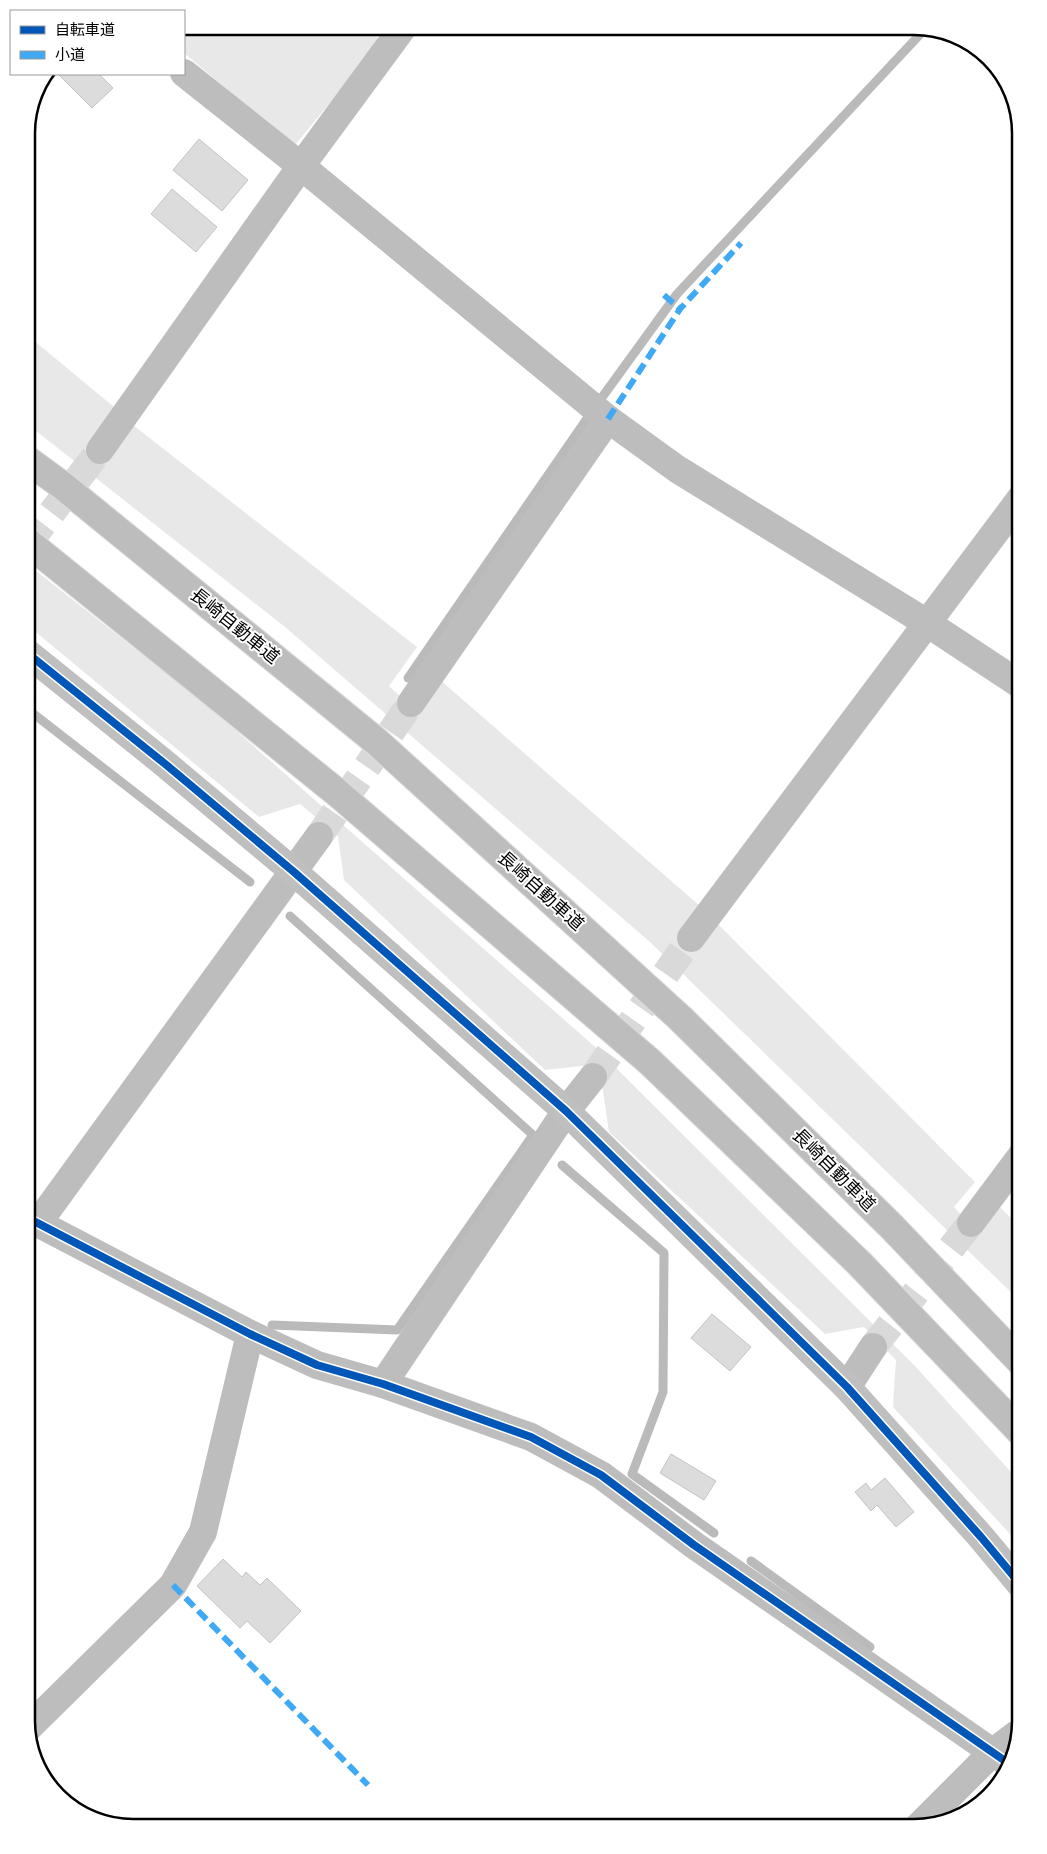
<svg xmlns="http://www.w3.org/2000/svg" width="1047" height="1854" font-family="Barlow,'Noto Sans JP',sans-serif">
<rect width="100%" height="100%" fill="#fff"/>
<g fill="#e8e8e8">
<path d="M184 26H374L379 44 294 146 184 53Z"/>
<path d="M26 334 114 407 90 460 133 425 417 647 389 686 417 712 439 679 700 906 975 1182 954 1207 976 1232 1000 1207 1021 1228V1302L650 942 285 627 26 423Z"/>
<path d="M26 563 208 706 594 1046 915 1366 1021 1483V1546L893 1407 896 1360 864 1327 825 1334 609 1132 599 1064 545 1070 344 880 338 836 300 804 259 817 26 624Z"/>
</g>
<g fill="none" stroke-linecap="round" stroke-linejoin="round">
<g stroke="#bababa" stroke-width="9">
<path d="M603 396 677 294 926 28"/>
<path d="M408 678 586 420"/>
<path d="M26 708 250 882"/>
<path d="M562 1165 664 1253 663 1392 632 1474 714 1533"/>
<path d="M272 1325 397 1330 533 1135 290 916"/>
<path d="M751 1561 870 1647"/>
</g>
</g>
<g fill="#dcdcdc" stroke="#c4c4c4">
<path d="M58 74H99L113 88 92 108Z"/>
<path d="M199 139 248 180 222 211 173 170Z"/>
<path d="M172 189 217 227 196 252 151 214Z"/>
<path d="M712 1314 751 1347 730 1371 691 1338Z"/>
<path d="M671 1454 716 1481 704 1500 660 1473Z"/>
<path d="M885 1478 914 1512 896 1527 877 1505 871 1511 855 1492 866 1483 871 1490Z"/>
<path d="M223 1559 242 1577 246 1572 260 1585 267 1578 301 1611 270 1643 247 1621 240 1628 197 1586Z"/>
</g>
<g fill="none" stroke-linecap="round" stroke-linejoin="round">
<g stroke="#d9d9d9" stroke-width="28" stroke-dasharray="28 14" stroke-linecap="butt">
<path d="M26 546 100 450"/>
<path d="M319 836 411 703"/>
<path d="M593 1077 691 938"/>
<path d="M873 1347 971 1223"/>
</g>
<defs>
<g id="highway">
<path d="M26 459 63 486 377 742 680 1018 892 1227 1021 1362"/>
<path d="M26 541 335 791 650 1062 859 1263 1021 1432"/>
</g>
</defs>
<use href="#highway" stroke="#dbdbdb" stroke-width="30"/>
<g stroke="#bdbdbd" stroke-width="28">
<path d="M184 73 301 166 608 419 677 469 927 623 1021 685"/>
<path d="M100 450 301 166 404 26"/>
<path d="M411 703 608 419"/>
<path d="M691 938 1021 498"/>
<path d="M26 1217 250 1334 317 1365 383 1384 531 1437 601 1475 694 1545 1008 1763"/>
<path d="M38 1223 319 836"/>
<path d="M971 1223 1021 1156"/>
<path d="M383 1384 566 1111 593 1077"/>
<path d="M847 1387 873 1347"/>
<path d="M28 1728 173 1585 203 1532 250 1334"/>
<path d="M918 1827 992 1753 1017 1734"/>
</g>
<path stroke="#bfbfbf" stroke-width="28" d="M26 652 164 763 294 872 566 1111 847 1387 981 1537 1021 1585"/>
<use href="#highway" stroke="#bdbdbd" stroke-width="28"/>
<g stroke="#3fa9f5" stroke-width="6" stroke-dasharray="12 6" stroke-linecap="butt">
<path d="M664 295 680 309"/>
<path d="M608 419 680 309 741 243"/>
<path d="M173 1585 368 1785"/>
</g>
<defs>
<g id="cycleway">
<path d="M26 652 164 763 294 872 566 1111 847 1387 981 1537 1021 1585"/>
<path d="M26 1217 250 1334 317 1365 383 1384 531 1437 601 1475 694 1545 1008 1763"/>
</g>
</defs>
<use href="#cycleway" stroke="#fff" stroke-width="11"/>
<use href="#cycleway" stroke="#0057b8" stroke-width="8"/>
</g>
<g text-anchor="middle" stroke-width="4" stroke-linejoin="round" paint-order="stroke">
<g font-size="18" fill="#000" stroke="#fff">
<text transform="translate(235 626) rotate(39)" y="6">長崎自動車道</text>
<text transform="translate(541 891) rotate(42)" y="6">長崎自動車道</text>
<text transform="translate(834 1170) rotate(45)" y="6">長崎自動車道</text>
</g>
</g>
<path d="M0 0H1047V1854H0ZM133 35H914A98 98 0 0 1 1012 133V1721A98 98 0 0 1 914 1819H133A98 98 0 0 1 35 1721V133A98 98 0 0 1 133 35Z" fill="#fff" fill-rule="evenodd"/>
<path fill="none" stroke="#000" stroke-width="2.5" d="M133 35H914A98 98 0 0 1 1012 133V1721A98 98 0 0 1 914 1819H133A98 98 0 0 1 35 1721V133A98 98 0 0 1 133 35Z"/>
<rect x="10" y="10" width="175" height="65" fill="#ffffff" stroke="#999999"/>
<rect x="20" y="26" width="25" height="8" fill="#0057b8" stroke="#999999"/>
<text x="55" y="35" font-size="15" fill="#000000">自転車道</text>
<rect x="20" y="51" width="25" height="8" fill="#3fa9f5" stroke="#999999"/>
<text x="55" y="60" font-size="15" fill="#000000">小道</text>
</svg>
